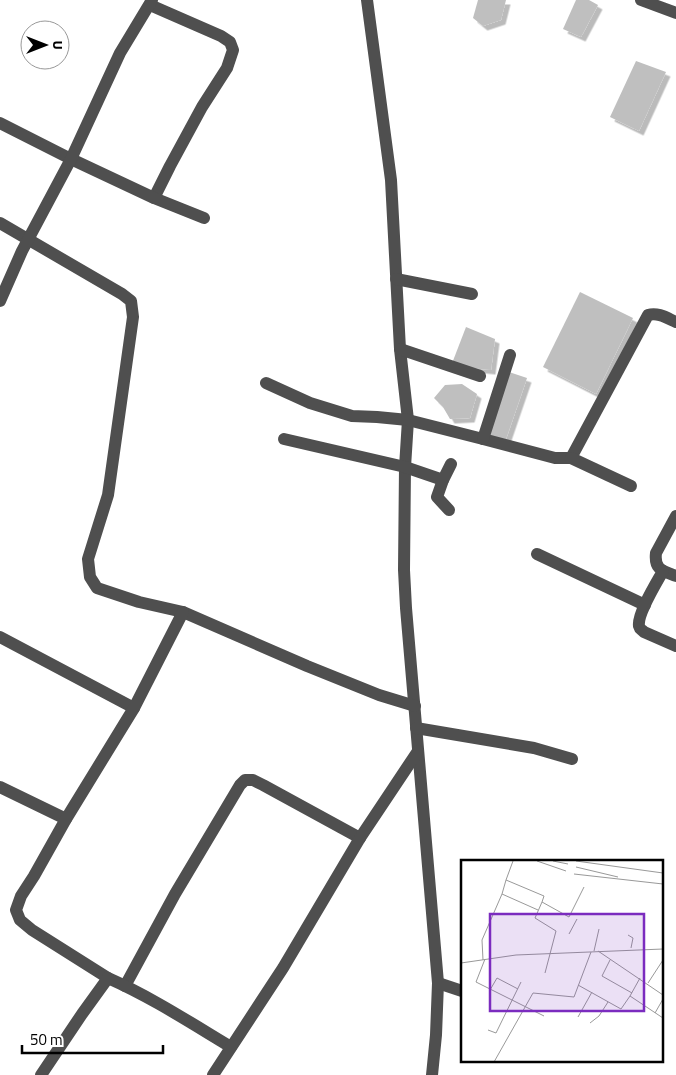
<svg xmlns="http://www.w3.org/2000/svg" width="676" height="1075" font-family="'Titillium Web',sans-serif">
<defs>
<filter id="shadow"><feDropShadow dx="4.5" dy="4.5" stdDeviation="0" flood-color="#0004"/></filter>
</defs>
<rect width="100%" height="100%" fill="#fff"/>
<g fill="#bfbfbf" filter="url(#shadow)">
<path d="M478 0H506L501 20 483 26 473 18Z"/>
<path d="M576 0H589L598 5 581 37 563 29Z"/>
<path d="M636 61 666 72 639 131 610 117Z"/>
<path d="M580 292 633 318 596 394 543 367Z"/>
<path d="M466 327 495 339 491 370 451 366Z"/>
<path d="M509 372 527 378 505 442 486 435Z"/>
<path d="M462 384 477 394 470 418 450 419 443 407 434 398 445 385Z"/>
</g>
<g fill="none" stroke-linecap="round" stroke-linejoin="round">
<g stroke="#4f4f4f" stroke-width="12">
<path d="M367 0 391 180 400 349 408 420 405 467 404 570 406 608 438 983 436 1035 432 1075"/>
<path d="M641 0 676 13"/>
<path d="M150 5 221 36 230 42 233 50 227 68 202 107 170 166 154 198"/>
<path d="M0 123 71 159 154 198 204 218"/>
<path d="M0 223 122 294 131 301 133 317 108 495 88 559 90 577 97 588 139 602 183 612 307 666 379 695 415 706"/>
<path d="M396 279 472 294"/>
<path d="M0 301 22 251 71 159 120 53 152 0"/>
<path d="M400 349 480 376"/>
<path d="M266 383 310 403 352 416 377 417 408 420 483 439 555 458H571L648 315C658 312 667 318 676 322"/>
<path d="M284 439 405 467 443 480"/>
<path d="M483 439 510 355"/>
<path d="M571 458 631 486"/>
<path d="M449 510 437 497 443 480 451 464"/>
<path d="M676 516 656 553C654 570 663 571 676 576"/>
<path d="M537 554 645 605"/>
<path d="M663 571C657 582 637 614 639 626 640 630 641 629 644 632L676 646"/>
<path d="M0 637 134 708"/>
<path d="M416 728 534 748 572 759"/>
<path d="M0 787 66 819"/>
<path d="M108 978 32 930 20 920 16 910 21 896 34 876 66 819 134 708 183 612"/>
<path d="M438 983 462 991"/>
<path d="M125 986 175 894 240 785 245 780H253L263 785 360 838"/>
<path d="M41 1075 82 1014 108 978C151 997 191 1023 231 1047"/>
<path d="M213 1075 283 968 360 838 418 751"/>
</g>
</g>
<g transform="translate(461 860)">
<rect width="202" height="202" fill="#fff"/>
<path fill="none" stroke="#999" stroke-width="1" d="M52 1 45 20 83 36 81 42 108 57 123 27M76 1 105 11M92 1 107 4M115 1 202 13M115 7 157 17M113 14 202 24M45 20 41 34 77 50M81 42 74 58 95 71 84 113M108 74 116 59M167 75 172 78 170 88M133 91 138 69M137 91 202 135M24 99 15 122 83 156M22 100 21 80 41 34M149 100 141 116 171 133M0 103 55 95 202 89M179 118 169 136 202 158M187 123 202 100M117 125 160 149 169 136M29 130 36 118 57 129M194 153 202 139M117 157 131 132M129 163 138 156 147 142M27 170 35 173 60 122M33 202 72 133 113 137 130 92"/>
<path fill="#7b2cbf" fill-opacity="0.15" stroke="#7b2cbf" stroke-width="2.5" d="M29 54H183V151H29Z"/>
<rect width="202" height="202" fill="none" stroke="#000" stroke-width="2.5"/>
</g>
<g transform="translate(45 45) rotate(90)"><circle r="24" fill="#ffffff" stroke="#999999"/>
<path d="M0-4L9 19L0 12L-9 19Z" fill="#000000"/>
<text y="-8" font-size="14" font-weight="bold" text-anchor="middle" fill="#000000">U</text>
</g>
<path d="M22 1045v8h141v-8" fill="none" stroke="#000000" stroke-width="2.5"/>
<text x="30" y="1045" font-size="15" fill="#000000" stroke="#ffffff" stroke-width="4" paint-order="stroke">50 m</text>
</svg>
